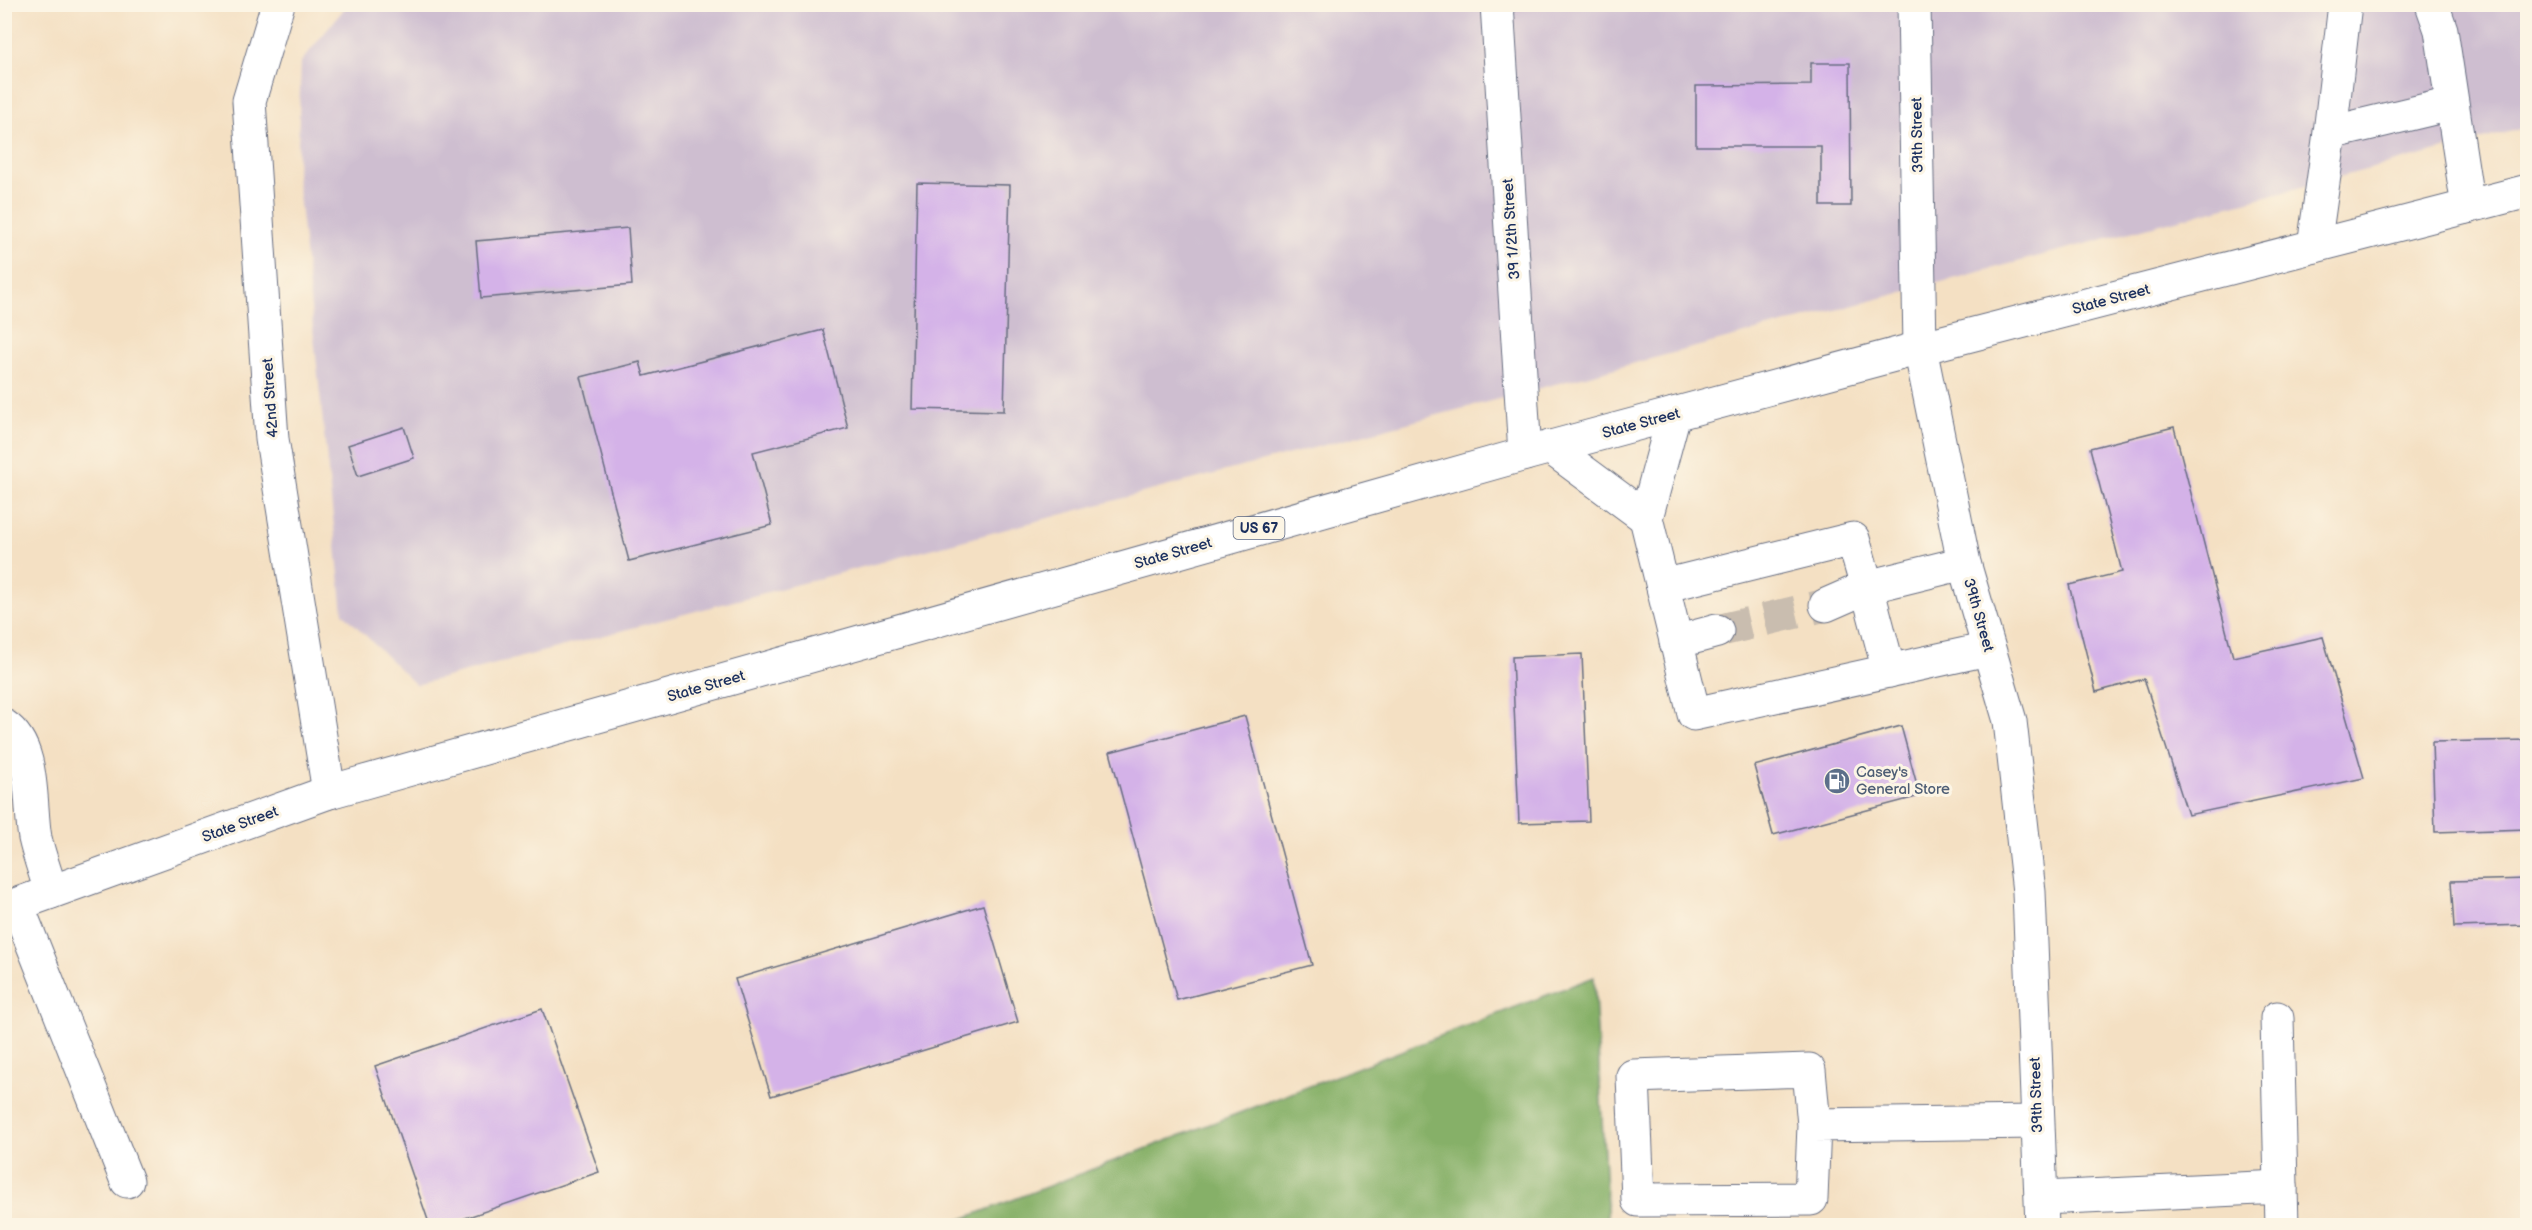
<svg xmlns="http://www.w3.org/2000/svg" width="2532" height="1230" font-family="'Balsamiq Sans',sans-serif">
<rect width="100%" height="100%" fill="#fcf5e5"/>
<filter id="ink" filterUnits="userSpaceOnUse"><feTurbulence type="fractalNoise" baseFrequency=".0167" numOctaves="2"/><feDisplacementMap in="SourceGraphic" scale="12" xChannelSelector="R" yChannelSelector="G"/><feConvolveMatrix kernelMatrix="1 2 1 2 8 2 1 2 1" color-interpolation-filters="sRGB"/></filter>
<filter id="wash" filterUnits="userSpaceOnUse"><feTurbulence type="fractalNoise" baseFrequency=".008" numOctaves="4" result="noise"/><feDisplacementMap in="SourceGraphic" scale="24" xChannelSelector="R" yChannelSelector="G"/><feGaussianBlur stdDeviation="1.35" result="paint"/><feColorMatrix in="noise" values="0 0 0 0 0 0 0 0 0 0 0 0 0 0 0 0 0 1.4 0 .05"/><feComposite in="paint" operator="in"/></filter>
<g filter="url(#wash)">
<rect width="100%" height="100%" fill="#f4e0c3"/>
<path fill="#cebed0" d="M348 4H2527L2528 127 416 685 343 613 297 175 301 62Z"/>
<path fill="#86b067" stroke="#507062" stroke-width="1.5" d="M1594 977 1608 1225H947Z"/>
<g id="blocks">
<g fill="#d4b2e8">
<path d="M1811 63H1850L1851 206H1821V146H1696V86L1811 85Z"/>
<path d="M917 183 1010 185 1004 411 912 409Z"/>
<path d="M628 228 632 285 481 298 476 241Z"/>
<path d="M823 330 848 428 753 452 772 525 629 561 581 377 640 362 644 376Z"/>
<path d="M404 427 414 458 358 476 348 445Z"/>
<path d="M2174 427 2233 657 2323 637 2364 778 2188 815 2144 679 2096 692 2069 585 2122 572 2090 448Z"/>
<path d="M1582 654 1589 821 1519 823 1512 657Z"/>
<path d="M1245 716 1312 965 1177 1000 1110 752Z"/>
<path d="M1901 726 1920 796 1773 835 1754 766Z"/>
<path d="M2528 740V829L2435 832 2432 742Z"/>
<path d="M2528 879V925L2454 927 2451 881Z"/>
<path d="M983 905 1018 1022 771 1096 735 979Z"/>
<path d="M542 1009 599 1172 442 1226H430L375 1066Z"/>
</g>
</g>
</g>
<g filter="url(#ink)">
<use href="#blocks" fill-opacity="0" stroke="#676d81" stroke-width="1.5"/>
<g fill="none" stroke-linecap="round" stroke-linejoin="round">
<path stroke="#c9bdaf" stroke-width="33" stroke-dasharray="33 16" stroke-linecap="butt" d="M1717 631 1826 605"/>
<defs>
<g id="minor">
<path d="M278 4 249 101 272 439 329 792"/>
<path d="M1497 4 1525 454"/>
<path d="M1914 4 1920 348 1964 563 2010 721 2029 892 2042 1226"/>
<path d="M2432 4 2441 30 2468 207"/>
<path d="M2330 133 2451 104"/>
<path d="M2314 246 2330 133 2345 4"/>
<path d="M1550 447 1646 518 1674 414"/>
<path d="M1646 518 1694 714 1988 649"/>
<path d="M1663 586 1853 539 1867 587 1826 605"/>
<path d="M1676 642 1717 631"/>
<path d="M1889 671 1867 587 1964 563"/>
<path d="M4 726C36 747 29 805 35 838 39 856 46 874 51 892"/>
<path d="M17 905 127 1181"/>
<path d="M2277 1018 2281 1187"/>
<path d="M1814 1125 1809 1070 1633 1076 1638 1200 1811 1199 1814 1125 2037 1122"/>
<path d="M2042 1198 2281 1187 2282 1226"/>
</g>
<path id="major" d="M4 909 329 792 1525 454 1920 348 2528 191"/>
</defs>
<use href="#minor" stroke="#676d81" stroke-width="35"/>
<use href="#major" stroke="#676d81" stroke-width="35"/>
<use href="#minor" stroke="#fff" stroke-width="33"/>
<use href="#major" stroke="#fff" stroke-width="33"/>
</g>
</g>
<defs>
<symbol id="fuel-disc" viewBox="-11 -11 22 22"><circle r="9.5" fill="#5c6f8a" stroke="#fcf5e5"/><path d="M-5.5-6h7V0h2V4h1.3V-2.5L3-4.5l.8-.8L6-3V5H2.5V1h-1V6h-7ZM-4.2-4.7v3.2H.2V-4.7Z" fill="#fff"/></symbol>
</defs>
<g fill-rule="evenodd">
<use href="#fuel-disc" x="1822" y="766" width="30" height="30"/>
</g>
<g text-anchor="middle" stroke-width="6" stroke-linejoin="round" paint-order="stroke">
<rect fill="#fcf5e5" stroke="#5e6a86" stroke-width="1.5" x="1233.5" y="517" width="51" height="22" rx="4.5"/>
<g font-size="14" font-weight="bold" fill="#1b2f5e">
<text x="1259" y="533">US 67</text>
</g>
<g font-size="15" fill="#1b2f5e" stroke="#fcf5e5">
<text transform="translate(1917 135) rotate(-91)" y="5">39th Street</text>
<text transform="translate(1511 229) rotate(-94)" y="5">39 1/2th Street</text>
<text transform="translate(2111 299) rotate(-15)" y="5">State Street</text>
<text transform="translate(270 398) rotate(-94)" y="5">42nd Street</text>
<text transform="translate(1641 423) rotate(-15)" y="5">State Street</text>
<text transform="translate(1173 553) rotate(-16)" y="5">State Street</text>
<text transform="translate(1979 615) rotate(74)" y="5">39th Street</text>
<text transform="translate(706 686) rotate(-16)" y="5">State Street</text>
<text transform="translate(240 824) rotate(-20)" y="5">State Street</text>
<text transform="translate(2036 1095) rotate(-92)" y="5">39th Street</text>
</g>
<g font-size="15" fill="#4e5e75" stroke="#fcf5e5" text-anchor="start">
<text x="1856" y="777">Casey's<tspan x="1856" dy="17">General Store</tspan></text>
</g>
</g>
<rect width="2532" height="1230" fill="none" stroke="#fcf5e5" stroke-width="24"/>
</svg>
